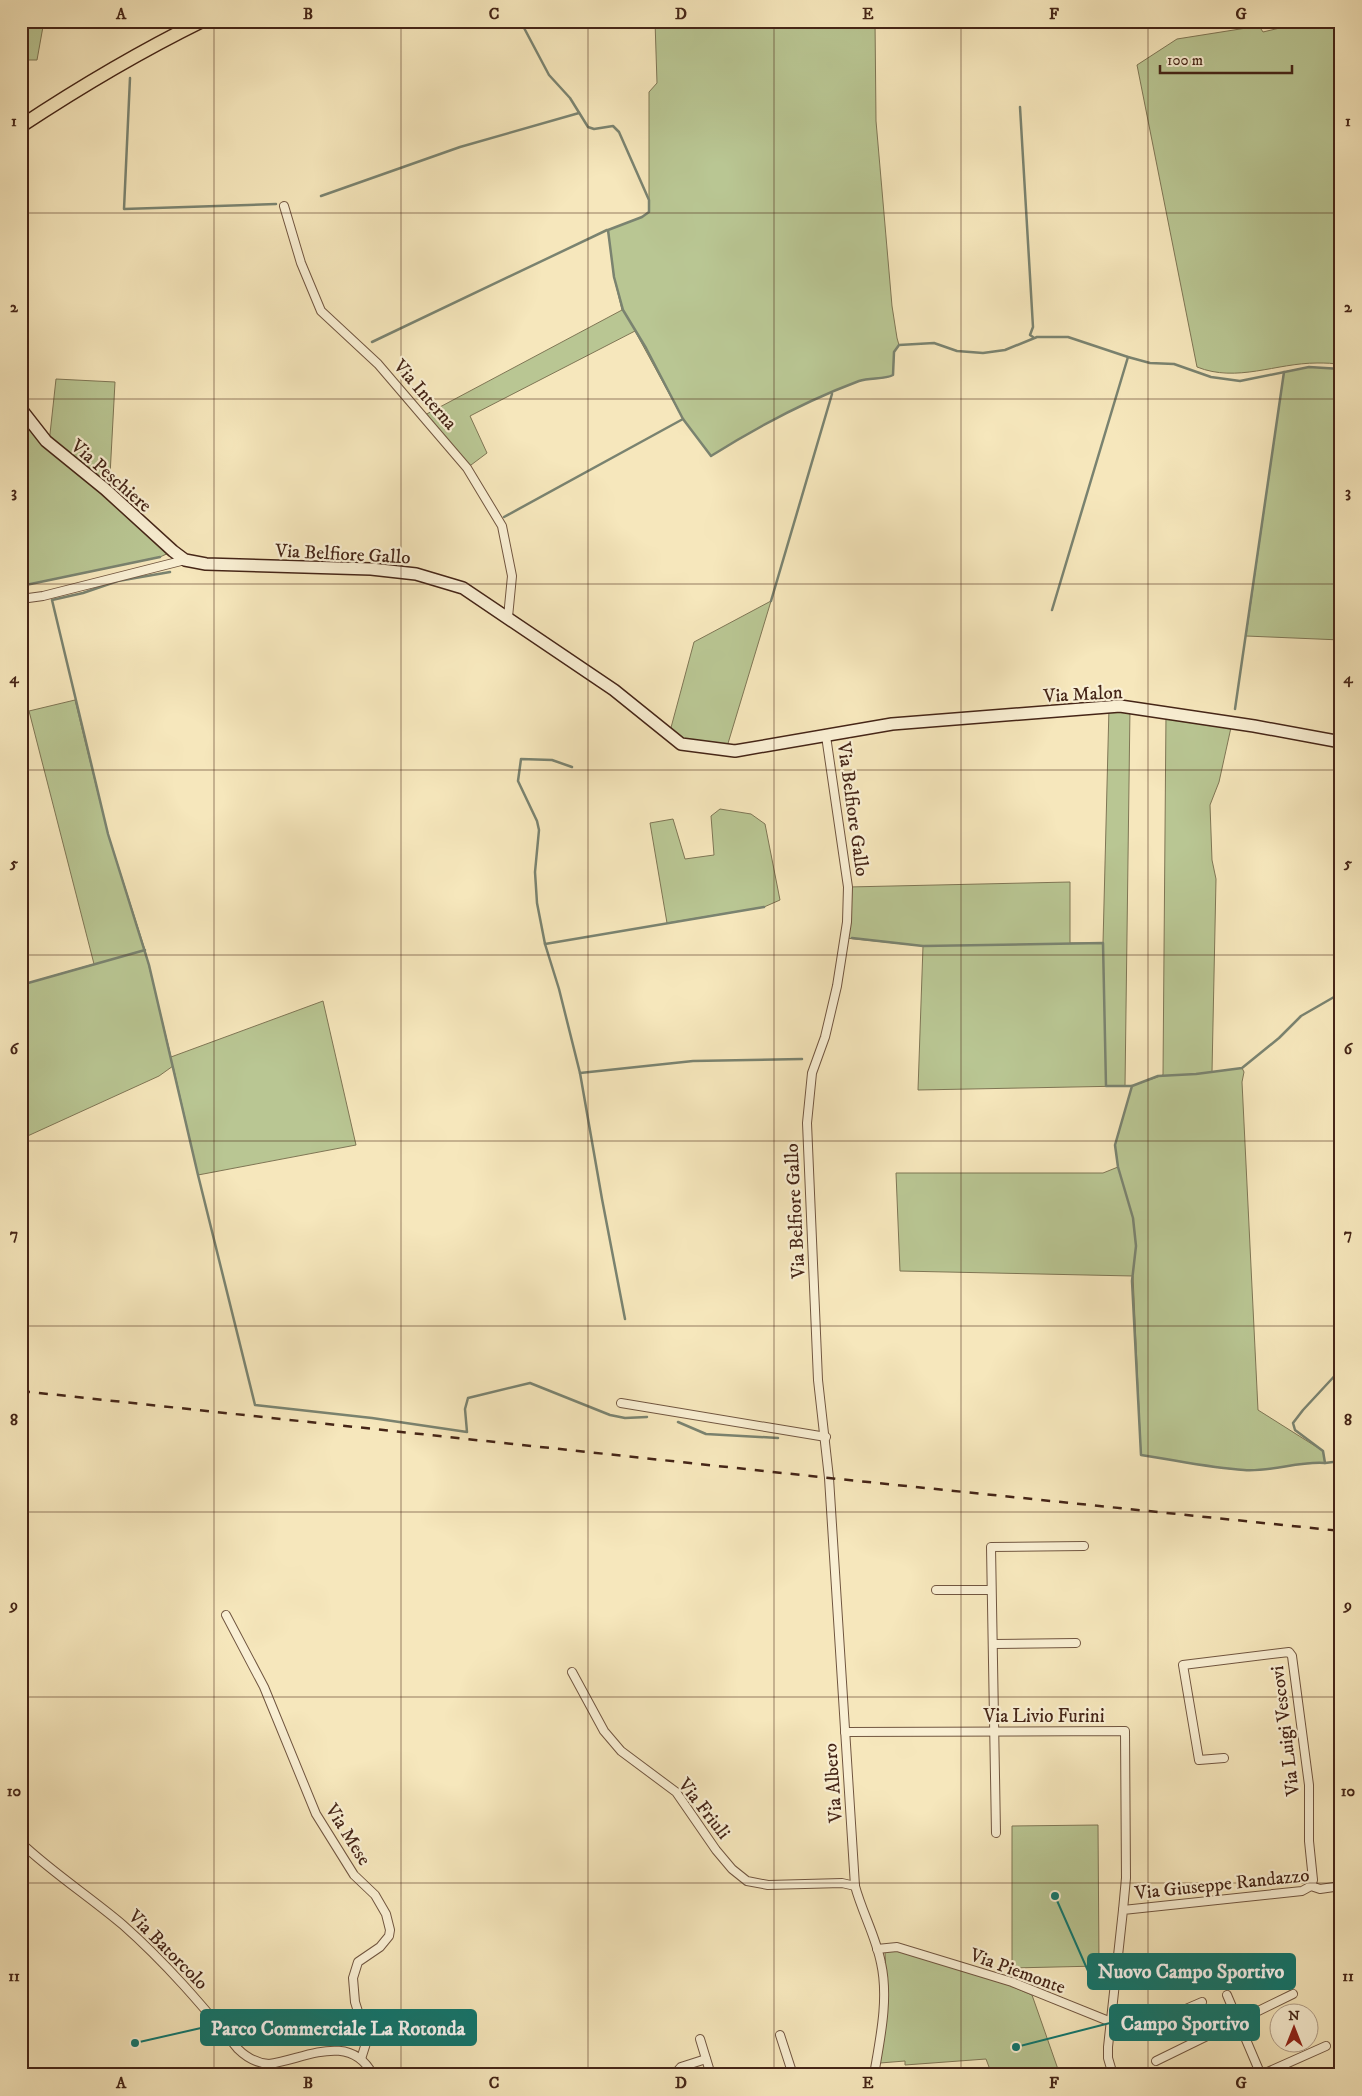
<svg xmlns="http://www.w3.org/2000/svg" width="1362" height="2096" font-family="'IM FELL DW Pica',serif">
<rect width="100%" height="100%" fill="#f6e7bc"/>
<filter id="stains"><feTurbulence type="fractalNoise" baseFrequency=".004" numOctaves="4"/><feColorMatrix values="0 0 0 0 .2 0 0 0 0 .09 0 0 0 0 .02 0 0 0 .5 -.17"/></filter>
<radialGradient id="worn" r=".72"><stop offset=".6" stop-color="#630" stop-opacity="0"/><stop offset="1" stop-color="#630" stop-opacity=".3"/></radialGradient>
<g fill="#b9c693" stroke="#7f7655">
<path d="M21 21H44L37 60H21Z"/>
<path d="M655 21H875L876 121 892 306 897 338 899 345 894 352 893 375C884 380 870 377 859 381 808 400 757 427 711 456L683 419 635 331 470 416 487 453 467 468 423 416 622 310 614 277 608 230 642 217 649 212V92L657 83Z"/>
<path d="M1309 21H1341V365C1334 363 1325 363 1317 363 1276 363 1237 383 1197 367L1137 65 1177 39 1259 26 1263 32Z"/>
<path d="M1309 367 1341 369V640L1246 636 1284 372Z"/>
<path d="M56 379 115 382 109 494 173 551 160 557 21 586V409L49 443Z"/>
<path d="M771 601 726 750 681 744 669 735 694 642Z"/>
<path d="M75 700 108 834 145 950 171 1057 323 1001 356 1145 198 1175 173 1066 159 1076 21 1139V985L94 964 29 711Z"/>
<path d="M1109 707 1130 708 1125 1086 918 1090 923 946 846 938 848 887 1070 882V943H1103Z"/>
<path d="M1166 713 1232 723 1219 782 1210 805 1212 860 1216 879 1212 1072 1242 1068 1244 1072 1242 1082 1258 1410 1323 1451 1325 1463C1298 1461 1272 1472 1244 1470 1210 1468 1175 1460 1141 1455L1133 1276 900 1271 896 1173H1103L1118 1167 1115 1145 1132 1086 1163 1075Z"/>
<path d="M720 809 751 814 765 824 780 900 764 907 667 923 650 823 673 819 685 859 714 855 711 816Z"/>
<path d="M1098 1825 1099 1966 1012 1968V1826Z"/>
<path d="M898 1951 966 1970 1004 1983 1032 1995 1060 2075H992L986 2059 905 2065V2061L880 2063 887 1996 885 1952Z"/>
</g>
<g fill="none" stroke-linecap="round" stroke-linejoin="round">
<g stroke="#7a8370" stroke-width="2.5">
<path d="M460 21 484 25 523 26 549 75 570 98 588 127 594 129 613 126 619 132 649 200V212L642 217 608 230 614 277 623 310 646 348 683 419 711 456C757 427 808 400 859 381 870 377 884 380 893 375L894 352 899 345 934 343 957 351 983 353 1005 350 1037 337H1068L1128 357 1150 363 1174 364 1211 377 1240 381 1309 367 1341 369"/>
<path d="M523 26 546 21"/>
<path d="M130 78 124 209 276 204"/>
<path d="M1020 107 1033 327 1030 335 1033 337"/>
<path d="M321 196 460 147 579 113"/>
<path d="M372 342 607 230"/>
<path d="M504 517 683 419"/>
<path d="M170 572 118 581 83 593 52 600 108 834 149 965 198 1175 255 1405 372 1418 467 1432 465 1409 468 1398 530 1383 610 1415 625 1418 647 1417"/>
<path d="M21 586 160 557"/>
<path d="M771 601 832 394"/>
<path d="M1052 610 1128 357"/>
<path d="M1235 709 1284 372"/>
<path d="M572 767 552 760 521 759 518 781 537 821 539 830 535 872 537 903 545 944 559 989 580 1073 602 1199 625 1319"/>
<path d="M852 938 923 946 1103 943 1106 1086H1132"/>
<path d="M545 944 764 907"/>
<path d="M21 985 145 950"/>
<path d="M580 1073 693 1061 802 1059"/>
<path d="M1341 1369 1303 1410 1293 1423 1295 1430 1323 1451 1325 1463 1341 1461"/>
<path d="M678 1422 706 1434 778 1438"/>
<path d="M1325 1463C1298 1461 1272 1472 1244 1470 1210 1468 1175 1460 1141 1455L1132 1281 1136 1246 1133 1218 1118 1167 1115 1145 1132 1086 1158 1076 1196 1074 1242 1068 1279 1038 1301 1016 1341 993"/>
</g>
<defs>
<g id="street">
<path d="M284 206 301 263 321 311 378 364 467 468 502 526 512 576 508 617"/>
<path d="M21 599 43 596 185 560"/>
<path d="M826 736 848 887 847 922 837 986 825 1037 812 1073 807 1123 818 1380 829 1478 855 1886C862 1912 876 1937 881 1963 889 1999 880 2039 874 2075"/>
<path d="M621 1403 826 1437"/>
<path d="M936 1590H991"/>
<path d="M226 1615 264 1687 316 1814 354 1875 375 1895 386 1914 390 1930 389 1936 380 1947 358 1962 353 1978 355 2002 367 2040 361 2059"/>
<path d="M993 1644 1076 1643"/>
<path d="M572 1672 604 1731 621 1751 676 1792 716 1850 732 1869 747 1881 768 1885 842 1883 855 1886"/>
<path d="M845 1732 1125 1731 1126 1878 1123 1910"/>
<path d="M1224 1758 1199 1760 1183 1665 1289 1652 1292 1656 1309 1785V1841L1313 1880 1311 1886"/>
<path d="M996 1833 991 1547 1084 1546"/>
<path d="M21 1843C53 1873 90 1897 123 1925 166 1963 202 2005 238 2049 247 2058 256 2063 269 2064 305 2059 350 2031 373 2075"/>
<path d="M877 1949 897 1947 1012 1982 1121 2026 1144 2027 1202 2002"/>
<path d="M1227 1995 1261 2075"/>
<path d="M780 2035 793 2075"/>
<path d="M700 2039 711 2075"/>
<path d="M1156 2061 1293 1994"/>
<path d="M674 2075 681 2067 706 2059"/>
<path d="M1113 2075 1108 2058V2047L1123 1910 1302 1891 1311 1886 1320 1889 1341 1886"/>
<path d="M1261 2075 1326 2046"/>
</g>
<path id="secondary" d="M21 409 46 441 105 489 173 551 185 560 206 564 371 569 416 574 463 588 614 690 681 744 735 751 892 724 1120 706 1254 726 1341 742"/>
<path id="primary" d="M21 126C80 87 139 52 202 21"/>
</defs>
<use href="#street" stroke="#715640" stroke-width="10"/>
<use href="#secondary" stroke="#452517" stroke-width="14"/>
<use href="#primary" stroke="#452517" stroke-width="15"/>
<use href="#street" stroke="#f9efd3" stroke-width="8"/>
<use href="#secondary" stroke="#f9efd3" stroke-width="11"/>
<use href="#primary" stroke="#f6e7bc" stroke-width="12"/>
<path stroke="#452517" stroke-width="2.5" stroke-dasharray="9 9" stroke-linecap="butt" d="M21 1391 829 1478 1341 1531"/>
</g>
<path fill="none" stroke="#452517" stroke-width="1" stroke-opacity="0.55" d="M214 21V2075M401 21V2075M588 21V2075M774 21V2075M961 21V2075M1148 21V2075M21 213H1341M21 399H1341M21 584H1341M21 770H1341M21 955H1341M21 1141H1341M21 1326H1341M21 1512H1341M21 1697H1341M21 1883H1341"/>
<g text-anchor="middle" stroke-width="4.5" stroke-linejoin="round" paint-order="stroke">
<g font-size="19" fill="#452517" stroke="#f9efd3">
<text transform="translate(426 394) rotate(49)" y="7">Via Interna</text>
<text transform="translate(112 475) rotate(41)" y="7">Via Peschiere</text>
<text transform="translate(343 553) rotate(3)" y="7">Via Belfiore Gallo</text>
<text transform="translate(1083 693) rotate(-3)" y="7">Via Malon</text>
<text transform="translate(854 809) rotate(82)" y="7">Via Belfiore Gallo</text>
<text transform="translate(794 1211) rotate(-93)" y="7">Via Belfiore Gallo</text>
<text x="1044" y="1722">Via Livio Furini</text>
<text transform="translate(1284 1731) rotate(-97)" y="7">Via Luigi Vescovi</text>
<text transform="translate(832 1783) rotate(-94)" y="7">Via Albero</text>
<text transform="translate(705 1808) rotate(52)" y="7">Via Friuli</text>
<text transform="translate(349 1834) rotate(58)" y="7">Via Mese</text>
<text transform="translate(1222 1883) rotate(-6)" y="7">Via Giuseppe Randazzo</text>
<text transform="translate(169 1949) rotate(45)" y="7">Via Batorcolo</text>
<text transform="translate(1018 1970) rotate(20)" y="7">Via Piemonte</text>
</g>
</g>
<path fill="none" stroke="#0f766e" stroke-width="2" d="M1055 1896L1088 1971M1016 2047L1110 2023M135 2043L201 2028"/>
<g fill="#0f766e" stroke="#f9efd3" stroke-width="2">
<circle cx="1055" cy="1896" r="5"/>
<circle cx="1016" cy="2047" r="5"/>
<circle cx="135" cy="2043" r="5"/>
</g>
<g fill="#0f766e" stroke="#0f766e" stroke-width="2">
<rect x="1088" y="1954" width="207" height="35" rx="5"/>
<rect x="1110" y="2005" width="149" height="35" rx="5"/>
<rect x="201" y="2010" width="275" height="35" rx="5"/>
</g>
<g font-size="20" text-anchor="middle" font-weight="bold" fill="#fff">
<text x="1191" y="1978">Nuovo Campo Sportivo</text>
<text x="1185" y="2030">Campo Sportivo</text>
<text x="338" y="2035">Parco Commerciale La Rotonda</text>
</g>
<rect width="1362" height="2096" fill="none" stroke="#f6e7bc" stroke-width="55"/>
<g transform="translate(1294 2028)"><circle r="24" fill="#f9efd3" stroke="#b19e88"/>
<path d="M0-4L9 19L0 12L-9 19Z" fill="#8f2418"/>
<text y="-8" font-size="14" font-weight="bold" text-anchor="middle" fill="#452517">N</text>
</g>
<path d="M1160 65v8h132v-8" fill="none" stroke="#452517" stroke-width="2.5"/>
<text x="1167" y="65" font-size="15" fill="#452517" stroke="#f9efd3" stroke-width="4" paint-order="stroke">100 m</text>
<rect x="28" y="28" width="1306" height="2040" fill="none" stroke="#452517" stroke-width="2"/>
<g font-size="16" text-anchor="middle" font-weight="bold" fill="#452517">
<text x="121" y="19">A</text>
<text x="308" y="19">B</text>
<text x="494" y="19">C</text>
<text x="681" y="19">D</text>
<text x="868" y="19">E</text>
<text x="1054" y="19">F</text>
<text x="1241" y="19">G</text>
<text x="14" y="126">1</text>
<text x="1348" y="126">1</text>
<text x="14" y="312">2</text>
<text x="1348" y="312">2</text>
<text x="14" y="497">3</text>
<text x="1348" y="497">3</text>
<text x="14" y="683">4</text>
<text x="1348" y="683">4</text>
<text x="14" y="868">5</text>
<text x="1348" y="868">5</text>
<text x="14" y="1054">6</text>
<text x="1348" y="1054">6</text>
<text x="14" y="1239">7</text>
<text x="1348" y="1239">7</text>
<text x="14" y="1425">8</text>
<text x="1348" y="1425">8</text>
<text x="14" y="1610">9</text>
<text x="1348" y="1610">9</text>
<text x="14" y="1796">10</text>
<text x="1348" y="1796">10</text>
<text x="14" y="1981">11</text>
<text x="1348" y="1981">11</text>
<text x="121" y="2088">A</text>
<text x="308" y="2088">B</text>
<text x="494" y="2088">C</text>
<text x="681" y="2088">D</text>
<text x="868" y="2088">E</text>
<text x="1054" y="2088">F</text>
<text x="1241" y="2088">G</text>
</g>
<rect width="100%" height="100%" filter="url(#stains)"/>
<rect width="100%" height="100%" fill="url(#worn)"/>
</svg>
